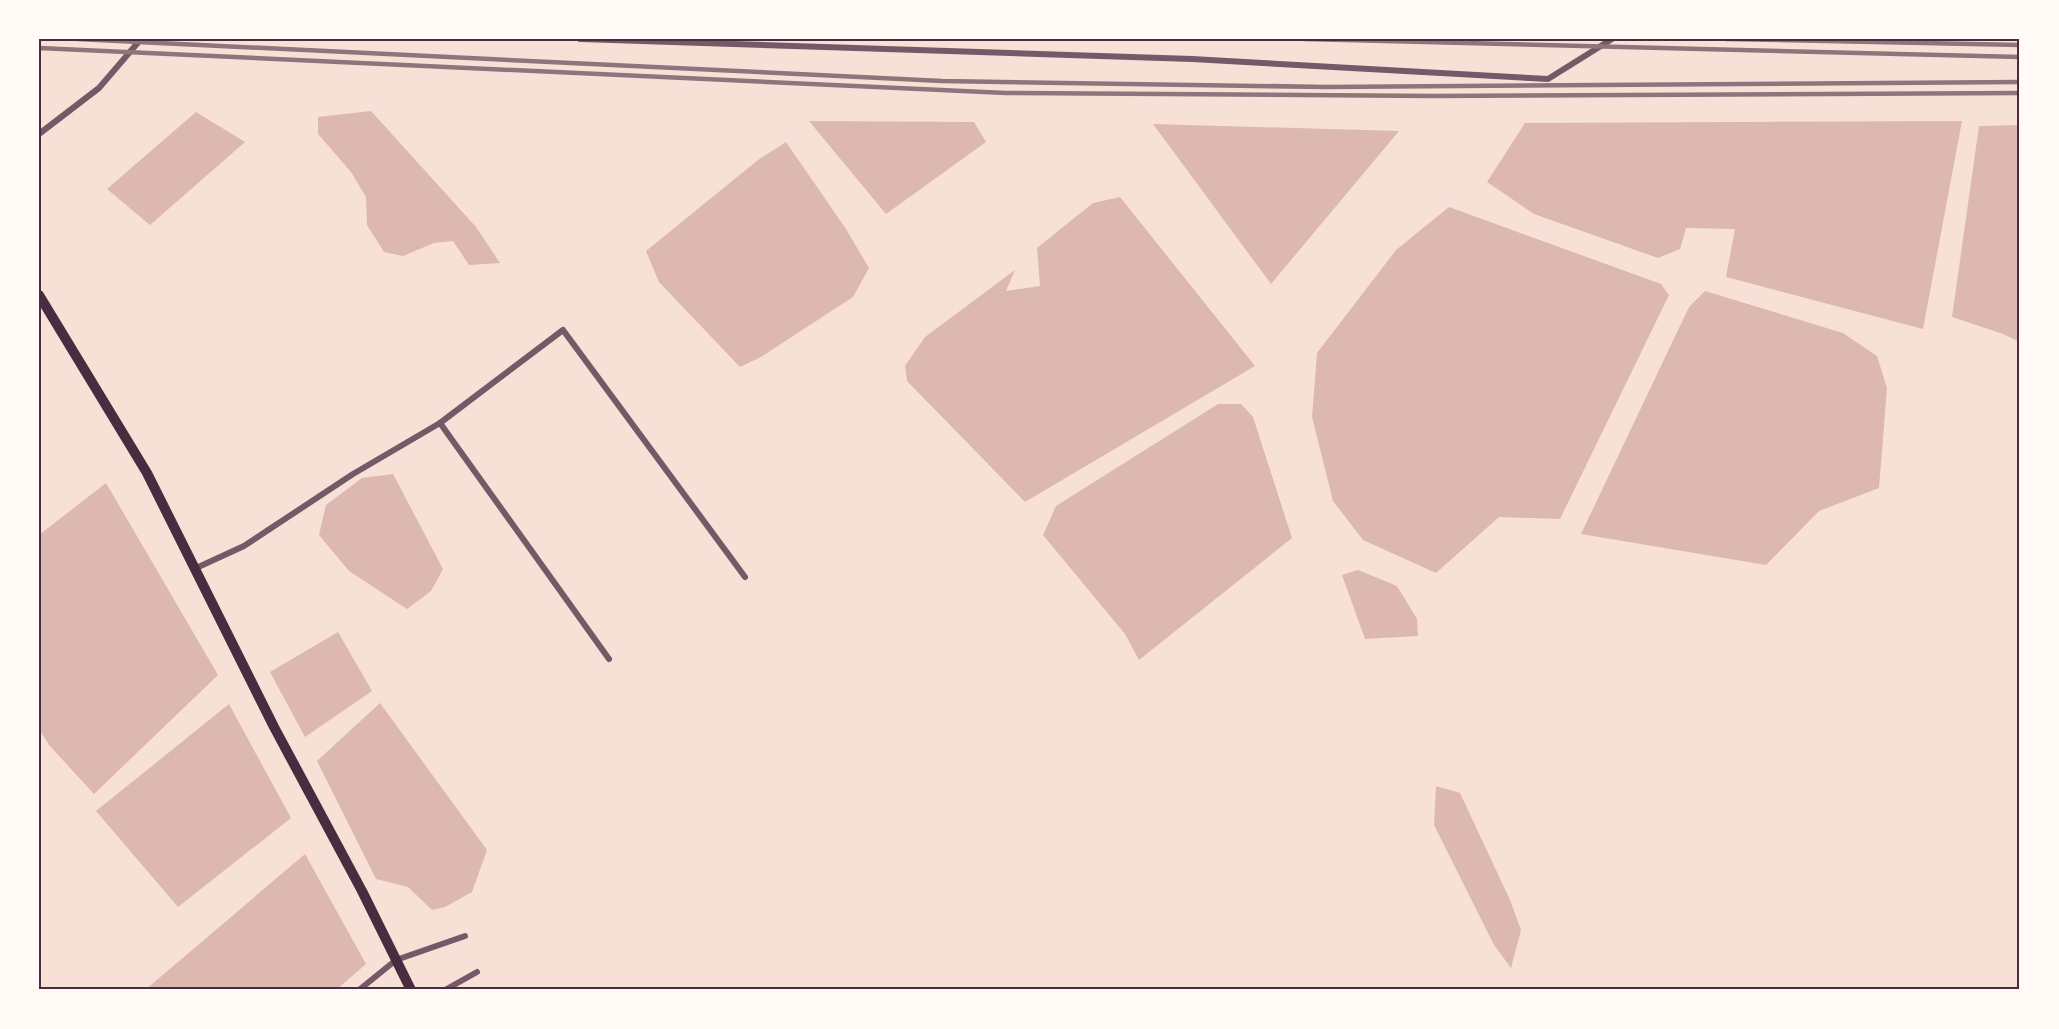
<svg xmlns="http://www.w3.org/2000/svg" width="2059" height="1029" font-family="'Work Sans',sans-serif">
<rect width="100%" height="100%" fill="#f7e1d7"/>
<g fill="#dcb8b0">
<path d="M371 111 476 227 500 263 469 265 453 241 434 243 403 256 384 252 367 225 366 197 351 172 318 134V117Z"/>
<path d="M196 112 245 142 150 225 107 189Z"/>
<path d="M809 121 974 122 986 142 886 214Z"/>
<path d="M1962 121 1923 329 1726 277 1735 229 1686 228 1680 249 1658 258 1534 214 1487 182 1525 123Z"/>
<path d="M1153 124 1399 131 1271 284Z"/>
<path d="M2020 125V342L2003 334 1952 317 1979 126Z"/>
<path d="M786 142 846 229 869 268 853 297 761 357 740 367 659 282 646 251 758 160Z"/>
<path d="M1120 197 1255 366 1025 502 907 381 905 366 925 337 1015 270 1006 291 1040 286 1037 248 1093 203Z"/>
<path d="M1449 207 1661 284 1669 295 1560 519 1499 517 1436 573 1363 540 1333 501 1312 417 1317 353 1396 250Z"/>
<path d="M1705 291 1843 333 1877 356 1887 388 1879 488 1819 511 1766 565 1581 534 1689 307Z"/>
<path d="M1218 404H1241L1253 417 1292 538 1139 660 1125 634 1043 535 1056 506Z"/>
<path d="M393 474 443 569 431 591 407 609 349 571 319 535 326 505 362 478Z"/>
<path d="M106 483 218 675 94 794 49 745 39 729V535Z"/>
<path d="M1358 570 1397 586 1417 619 1418 636 1365 639 1342 575Z"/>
<path d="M338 632 372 691 305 737 270 672Z"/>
<path d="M380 703 487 850 472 892 445 907 432 910 408 887 376 879 317 761Z"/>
<path d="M229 704 291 818 178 907 96 811Z"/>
<path d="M1436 786 1460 793 1510 900 1521 930 1511 968 1494 945 1434 825Z"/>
<path d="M305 854 366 964 336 990H145Z"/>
</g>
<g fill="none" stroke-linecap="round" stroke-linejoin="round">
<g stroke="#755966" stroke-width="6">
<path d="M580 39 1192 59 1548 79 1612 39"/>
<path d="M39 134 99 88 141 39"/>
<path d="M440 423 609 659"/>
<path d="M194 569 244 546 353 474 440 423 563 330 745 577"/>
<path d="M359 990 396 960 465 936"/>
<path d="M445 990 477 972"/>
</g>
<path stroke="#4a2c40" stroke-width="10" d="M39 295 147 473 274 727 362 891 411 990"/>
<g stroke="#8f747c" stroke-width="4.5">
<path d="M77 39 942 81 1326 87 2020 82"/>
<path d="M1304 39 2020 57"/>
<path d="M1726 39 2020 45"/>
<path d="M39 48 1006 93 1433 96 2020 93"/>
</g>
</g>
<rect width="2059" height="1029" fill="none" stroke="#fffaf5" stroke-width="81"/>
<rect x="40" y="40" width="1978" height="948" fill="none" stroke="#4a2c40" stroke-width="2"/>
</svg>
